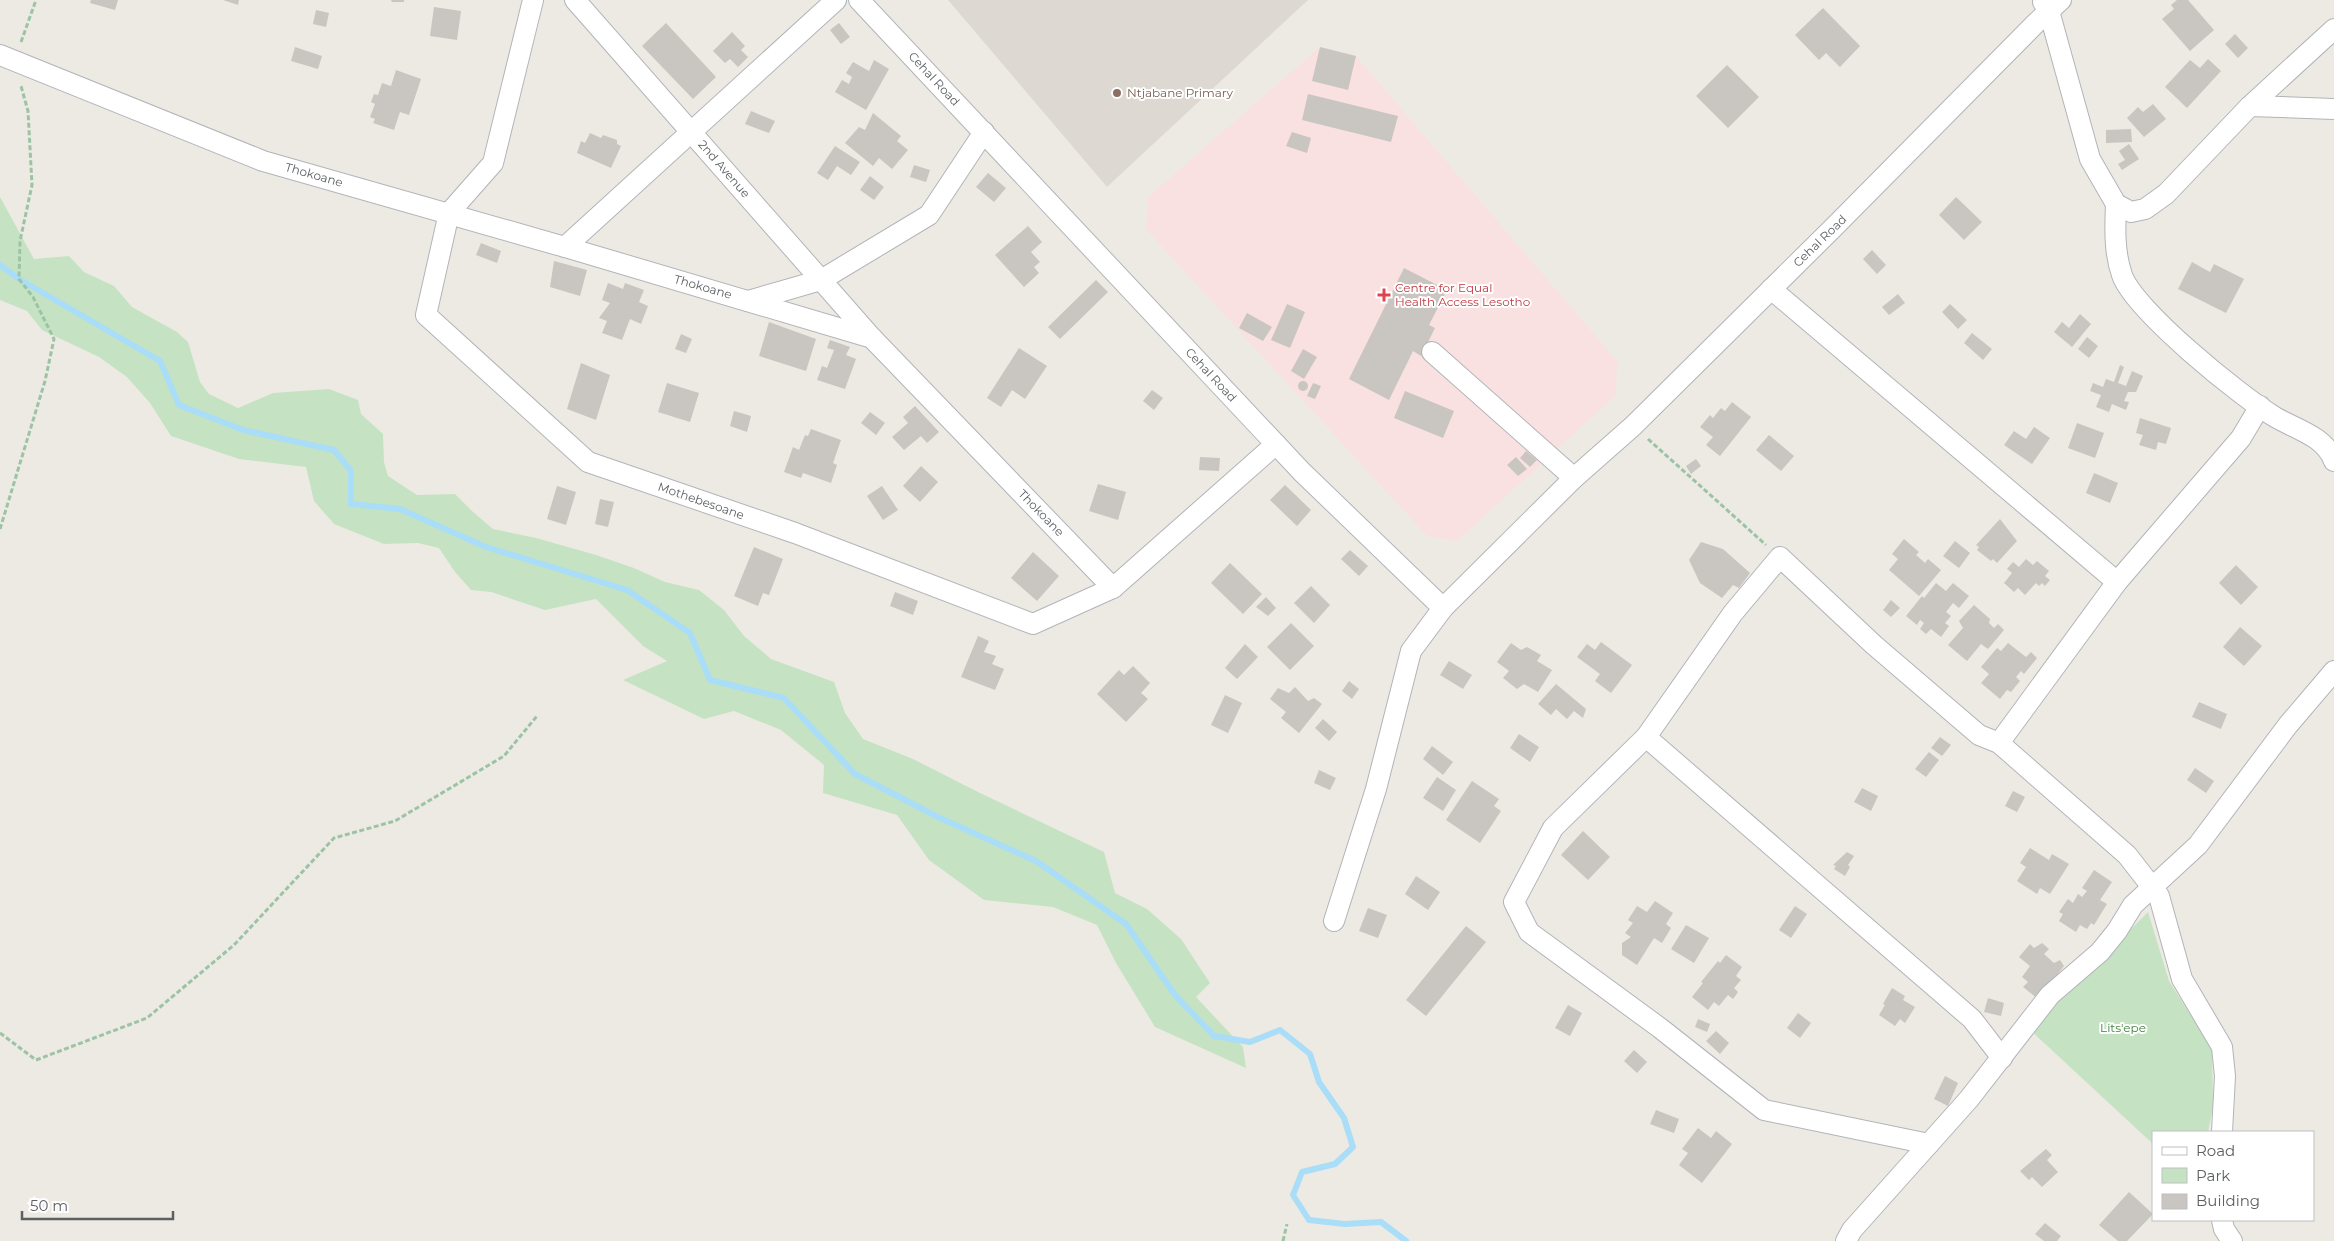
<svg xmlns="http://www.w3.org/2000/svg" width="2334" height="1241" font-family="Montserrat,sans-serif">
<rect width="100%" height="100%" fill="#edeae4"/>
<path fill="#ddd9d2" d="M948 0H1308L1107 187Z"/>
<path fill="#f9e1e1" d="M1320 47 1356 56 1617 361 1616 395 1457 541 1427 536 1146 229 1148 197Z"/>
<g fill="#c5e3c2">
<path d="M0 197 34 259 69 256 84 272 114 286 132 307 177 332 188 342 200 382 209 394 238 408 273 393 329 389 358 400 361 414 383 434 384 462 388 476 417 495 455 494 472 511 493 529 536 538 596 555 634 568 665 582 699 590 724 610 744 636 771 659 834 682 845 713 863 739 913 759 980 793 1104 852 1115 893 1147 909 1181 939 1210 983 1196 997 1243 1047 1246 1068 1155 1027 1116 963 1097 925 1053 907 984 900 929 860 897 815 823 793 824 765 781 730 734 711 704 719 623 680 667 661 643 646 596 599 545 610 491 592 471 590 455 572 439 548 418 543 384 544 334 524 314 501 306 467 239 459 171 436 150 403 127 377 99 357 42 330 27 311 0 300Z"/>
<path d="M2148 912 2169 981 2212 1049 2213 1107 2208 1132H2153V1144L2030 1030Z"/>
</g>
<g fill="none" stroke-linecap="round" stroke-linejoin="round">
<path stroke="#a9ddf8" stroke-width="6" d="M0 265 19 279 160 361 179 405 243 430 334 450 351 471V504L400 509 486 547 627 590 690 633 710 680 784 698 855 774 938 817 1036 861 1126 924 1175 995 1214 1036 1250 1042 1280 1030 1310 1054 1319 1082 1344 1118 1353 1147 1335 1164 1302 1172 1293 1195 1309 1220 1345 1224 1381 1222 1406 1241"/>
</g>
<g fill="#c9c5c0">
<path d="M91 0H118L115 10 90 3Z"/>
<path d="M223 0H239L238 5Z"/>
<path d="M391 0H404V2H392Z"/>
<path d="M2177 0H2188L2214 30 2190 51 2162 19 2174 9 2171 5Z"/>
<path d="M434 7 461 11 457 40 430 36Z"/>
<path d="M1823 8 1860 46 1840 67 1826 53 1819 60 1795 35Z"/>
<path d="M316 10 329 13 326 27 313 24Z"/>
<path d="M666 23 716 77 693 99 642 46Z"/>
<path d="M839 23 850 37 841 44 830 30Z"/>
<path d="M732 32 745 46 741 50 748 57 738 67 730 59 725 63 713 51Z"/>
<path d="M2235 34 2248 48 2238 58 2225 44Z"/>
<path d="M295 47 322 56 318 69 291 61Z"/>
<path d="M1320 47 1356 56 1348 90 1312 81Z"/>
<path d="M2208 59 2221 71 2187 108 2165 87 2190 60 2200 68Z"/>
<path d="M874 60 889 69 866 110 835 92 842 80 849 84 852 77 846 73 853 62 869 71Z"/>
<path d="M1727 65 1759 97 1728 128 1696 96Z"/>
<path d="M396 70 421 79 409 115 400 112 394 130 373 123 375 119 370 117 375 104 371 102 374 94 378 95 382 83 391 86Z"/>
<path d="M1308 94 1398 116 1391 142 1302 120Z"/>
<path d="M2153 104 2166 119 2144 137 2127 118 2138 107 2143 112Z"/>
<path d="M751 111 775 121 769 133 745 124Z"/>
<path d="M873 113 901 136 897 141 908 150 892 169 879 158 873 166 845 143 859 127 865 130Z"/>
<path d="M2131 129 2132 142 2106 143V130Z"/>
<path d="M1292 132 1311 138 1307 153 1286 146Z"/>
<path d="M590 133 601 138 603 135 617 140V144L621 146 611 168 577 153 581 141 585 143Z"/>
<path d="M2129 144 2139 159 2122 170 2118 164 2125 160 2119 151Z"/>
<path d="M835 146 860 162 851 175 837 166 828 180 817 173Z"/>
<path d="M914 165 930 170 926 182 910 177Z"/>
<path d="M988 173 1006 188 994 202 976 187Z"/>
<path d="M870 176 884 187 874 200 860 190Z"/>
<path d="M1956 197 1982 222 1964 240 1939 215Z"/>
<path d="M1028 226 1042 242 1031 252 1040 262 1034 267 1039 273 1024 287 995 255Z"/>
<path d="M481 243 501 251 497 263 476 255Z"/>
<path d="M1872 250 1886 265 1877 274 1863 259Z"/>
<path d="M554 261 587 270 580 296 550 287Z"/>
<path d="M2192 262 2210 272 2214 264 2244 279 2226 313 2178 289Z"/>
<path d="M1404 268 1447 290 1429 325 1435 328 1421 356 1413 351 1389 400 1349 379Z"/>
<path d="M1096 280 1108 292 1060 339 1048 327Z"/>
<path d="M608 283 623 289 625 283 644 290 639 302 648 306 641 324 630 319 622 340 602 333 607 321 599 318 610 303 602 300Z"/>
<path d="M1898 294 1905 303 1889 315 1882 307Z"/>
<path d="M1287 304 1305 312 1290 348 1271 340Z"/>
<path d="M1950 304 1967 320 1958 329 1942 312Z"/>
<path d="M1247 313 1272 327 1263 341 1239 328Z"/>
<path d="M2080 314 2091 324 2072 347 2054 332 2062 322 2069 328Z"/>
<path d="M769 322 816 339 806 371 759 356Z"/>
<path d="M1972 333 1992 349 1983 360 1964 343Z"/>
<path d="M681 334 692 339 686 353 675 349Z"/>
<path d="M2087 337 2098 346 2089 358 2078 349Z"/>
<path d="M830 340 850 347 846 355 856 359 845 389 817 380 822 366 827 368 834 350 827 348Z"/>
<path d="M1019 348 1047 366 1025 399 1012 390 1001 407 987 398Z"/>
<path d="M1303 349 1317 357 1304 379 1291 371Z"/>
<path d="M581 363 610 375 596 420 567 409Z"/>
<path d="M2120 365 2124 367 2118 383 2126 386 2132 371 2143 376 2136 392H2128L2124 401 2129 402 2126 410 2112 404 2109 412 2096 407 2101 395 2090 391 2093 383 2103 387 2106 379 2114 382Z"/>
<circle cx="1303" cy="386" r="5"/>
<path d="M667 383 699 393 690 422 658 412Z"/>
<path d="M1313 383 1321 386 1315 399 1307 396Z"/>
<path d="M1152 390 1163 398 1154 410 1143 401Z"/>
<path d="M1405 391 1454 411 1443 438 1394 418Z"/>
<path d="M1732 402 1751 417 1720 456 1706 445 1713 437 1700 427 1710 415 1713 418 1721 408 1725 411Z"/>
<path d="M915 406 939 432 927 443 921 436 904 450 892 437 908 423 903 417Z"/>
<path d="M734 411 751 416 747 432 730 426Z"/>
<path d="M870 412 885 423 876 435 861 423Z"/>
<path d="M2140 418 2171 428 2166 444 2158 442 2156 450 2139 445 2143 435 2136 433Z"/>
<path d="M2077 423 2104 433 2095 458 2068 448Z"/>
<path d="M2034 427 2050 438 2032 464 2004 445 2014 431 2026 439Z"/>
<path d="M811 429 841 440 833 463 837 465 831 483 803 473 801 478 784 472 793 447 799 450 805 435 808 436Z"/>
<path d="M1769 435 1794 456 1781 471 1756 450Z"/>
<path d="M1526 451 1537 460 1530 467 1520 458Z"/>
<path d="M1200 457 1220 458 1219 471 1199 470Z"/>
<path d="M1516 457 1527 469 1518 476 1507 465Z"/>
<path d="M1696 459 1701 466 1691 474 1686 466Z"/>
<path d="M921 466 938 482 920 502 903 486Z"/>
<path d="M2094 473 2118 483 2110 503 2086 493Z"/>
<path d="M1098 484 1126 492 1118 520 1089 511Z"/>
<path d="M1285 485 1311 510 1297 526 1270 500Z"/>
<path d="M557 486 576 492 566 525 547 519Z"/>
<path d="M882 486 898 510 883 520 867 496Z"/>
<path d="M600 499 614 502 608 527 595 524Z"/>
<path d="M2000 519 2017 541 1997 563 1993 559 1991 561 1977 550 1979 547 1976 545Z"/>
<path d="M1904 539 1919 552 1916 555 1925 563 1928 559 1941 570 1919 596 1889 570 1898 559 1892 554Z"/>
<path d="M1955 541 1970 553 1959 568 1943 556Z"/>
<path d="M1701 542 1723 549 1750 573 1739 588 1733 585 1722 598 1700 583 1689 560Z"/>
<path d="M754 547 783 559 769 595 763 593 758 606 734 596Z"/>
<path d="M1350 550 1368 566 1359 576 1341 559Z"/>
<path d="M1033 552 1059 576 1037 601 1011 578Z"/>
<path d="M2026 559 2033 565 2037 561 2049 571 2045 576 2050 580 2045 586 2042 583 2039 586 2036 583 2025 595 2018 588 2014 592 2004 583 2012 573 2007 569 2013 562 2019 567Z"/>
<path d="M1230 563 1262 594 1243 614 1211 583Z"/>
<path d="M2236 565 2258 587 2241 605 2219 583Z"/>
<path d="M1936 583 1946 591 1953 583 1969 596 1959 608 1953 603 1946 612 1951 616 1945 623 1949 626 1941 637 1931 629 1926 634 1920 629 1924 623 1920 620 1917 625 1906 616 1922 596 1924 598Z"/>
<path d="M1311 586 1330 605 1314 623 1294 603Z"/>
<path d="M895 592 918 601 913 615 890 606Z"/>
<path d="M1266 597 1276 608 1268 616 1256 607Z"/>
<path d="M1891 600 1900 608 1891 617 1883 610Z"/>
<path d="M1974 605 1990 619 1989 623 1994 628 1998 624 2004 630 1988 649 1981 644 1967 661 1948 645 1963 628 1959 621Z"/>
<path d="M1291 623 1314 646 1290 670 1267 647Z"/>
<path d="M2240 627 2262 646 2244 666 2223 647Z"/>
<path d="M978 636 989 641 984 652 996 656 992 664 1004 669 995 690 961 677Z"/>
<path d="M1601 642 1632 665 1611 693 1595 681 1600 674 1577 657 1587 644 1595 650Z"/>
<path d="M1511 643 1521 650 1527 647 1541 655 1537 661 1552 670 1538 692 1524 684 1517 689 1503 678 1509 671 1497 662Z"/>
<path d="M2008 643 2026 657 2031 652 2037 658 2024 674 2021 671 2016 677 2020 681 2011 692 2007 690 2000 699 1981 683 1989 674 1981 667 1997 648 2001 651Z"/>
<path d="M1245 644 1258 657 1237 679 1225 668Z"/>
<path d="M1449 661 1472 675 1463 689 1440 675Z"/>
<path d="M1133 666 1150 683 1141 693 1148 699 1126 722 1097 694 1119 670 1124 675Z"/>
<path d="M1349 681 1359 689 1352 699 1342 691Z"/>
<path d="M1556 684 1586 709 1583 718 1574 711 1567 719 1556 709 1551 715 1538 704Z"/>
<path d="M1295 687 1308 701 1314 698 1322 704 1299 733 1281 718 1286 712 1270 699 1278 688 1289 693Z"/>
<path d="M1225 695 1242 703 1228 733 1211 725Z"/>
<path d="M2199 702 2227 714 2221 729 2192 717Z"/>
<path d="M1323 719 1337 732 1329 741 1315 728Z"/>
<path d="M1519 734 1539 747 1530 762 1510 748Z"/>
<path d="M1940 737 1951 745 1942 756 1931 748Z"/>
<path d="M1432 746 1453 762 1443 775 1423 759Z"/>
<path d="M1929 752 1939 760 1926 777 1915 769Z"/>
<path d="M2195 768 2214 781 2206 793 2187 780Z"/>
<path d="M1319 770 1336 778 1330 790 1314 783Z"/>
<path d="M1437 777 1456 790 1443 811 1423 798Z"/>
<path d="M1472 781 1499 799 1494 806 1501 811 1480 843 1446 820Z"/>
<path d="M1862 788 1878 796 1871 811 1854 802Z"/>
<path d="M2013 791 2025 797 2017 812 2005 806Z"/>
<path d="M1583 831 1610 857 1588 880 1561 855Z"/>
<path d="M2030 848 2049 860 2052 854 2069 864 2050 894 2040 888 2037 894 2017 881 2026 867 2020 863Z"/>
<path d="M1847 852 1854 856 1848 865 1850 867 1845 876 1834 869 1836 866 1833 865Z"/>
<path d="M2094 870 2112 882 2100 900 2107 904 2094 925 2091 923 2087 929 2080 925 2076 932 2059 921 2063 914 2059 912 2068 899 2073 903 2078 894 2082 897 2087 891 2082 888Z"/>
<path d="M1416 876 1440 892 1428 910 1405 894Z"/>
<path d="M1655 901 1673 913 1666 924 1671 928 1662 943 1654 938 1637 965 1622 955V943L1631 937 1625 933 1633 923 1628 920 1637 906 1647 912Z"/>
<path d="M1795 906 1807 914 1791 938 1779 930Z"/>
<path d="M1368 908 1387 915 1378 938 1359 931Z"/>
<path d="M1686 925 1709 938 1694 963 1671 949Z"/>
<path d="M1466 926 1486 942 1426 1016 1406 1000Z"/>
<path d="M2042 943 2049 949 2044 954 2054 963 2060 960 2064 966 2038 999 2023 987 2028 982 2022 977 2030 966 2019 957 2030 944 2034 948Z"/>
<path d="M1726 955 1742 967 1736 976 1741 980 1734 988 1738 992 1733 999 1728 995 1719 1006 1714 1002 1708 1010 1692 997 1703 983 1701 982 1718 961 1720 963Z"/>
<path d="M1892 988 1905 996 1903 1000 1915 1007 1905 1023 1900 1019 1895 1026 1879 1015 1885 1005 1883 1004Z"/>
<path d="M1988 998 2004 1003 2001 1016 1984 1012Z"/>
<path d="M1568 1005 1582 1013 1570 1036 1555 1028Z"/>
<path d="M1798 1013 1811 1023 1800 1038 1787 1028Z"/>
<path d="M1698 1019 1710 1024 1707 1032 1695 1027Z"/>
<path d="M1716 1031 1729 1043 1720 1054 1706 1041Z"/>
<path d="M1634 1050 1647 1062 1637 1073 1624 1061Z"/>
<path d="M1945 1076 1958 1083 1948 1106 1934 1099Z"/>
<path d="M1656 1110 1679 1119 1674 1133 1650 1124Z"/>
<path d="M1698 1128 1711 1138 1716 1131 1732 1144 1702 1183 1679 1165 1688 1153 1682 1149Z"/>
<path d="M2046 1149 2052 1155 2047 1160 2058 1172 2042 1187 2032 1177 2029 1180 2020 1171Z"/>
<path d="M2129 1192 2153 1214 2127 1241H2118L2099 1225Z"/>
<path d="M2045 1223 2061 1236 2057 1241H2044L2035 1234Z"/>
</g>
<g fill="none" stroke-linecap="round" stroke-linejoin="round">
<defs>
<g id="minor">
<path d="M533 0 493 163 449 213 426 315 588 462 795 533 1033 624 1113 588"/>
<path d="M575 0 872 338"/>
<path d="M859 0 1302 472 1443 608 1574 478 1633 426 1834 227 2036 23 2061 0"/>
<path d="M2043 2 2049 11 2090 159 2116 204 2131 212 2145 209 2166 194 2250 106 2334 29"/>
<path d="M0 55 263 161 565 247 872 338 1113 588 1276 444"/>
<path d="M2250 106 2334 109"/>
<path d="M2116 204C2115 228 2114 252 2122 275 2134 310 2241 397 2275 417 2295 429 2325 436 2334 461"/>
<path d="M565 247 836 0"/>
<path d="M1771 289 2117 582"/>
<path d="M748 301 821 280 929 215 984 132"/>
<path d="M1432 352 1574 478"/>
<path d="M1646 737 1972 1019 2002 1058"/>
<path d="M1999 743 2117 582 2241 438 2260 406"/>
<path d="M1334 921 1376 789 1411 651 1443 608"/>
<path d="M1929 1144 1764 1110 1660 1028 1529 932 1514 902 1553 828 1646 737 1733 613 1780 557 1874 645 1979 735 1999 743 2127 855 2159 896 2182 979 2222 1047 2225 1076 2222 1132"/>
<path d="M2222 1220 2224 1229 2232 1241"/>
<path d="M1846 1241 1852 1230 1969 1099 2050 995 2100 952 2117 931 2133 905 2198 845 2288 725 2334 671"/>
</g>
</defs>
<use href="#minor" stroke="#b1b4b8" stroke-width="22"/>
<g stroke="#9cc4a4" stroke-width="3" stroke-dasharray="5 2.5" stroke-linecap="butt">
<path d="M21 42 36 0"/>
<path d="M1648 439 1766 545"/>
<path d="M0 529 45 381 54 339 33 297 19 279 20 241 32 185 28 111 21 86"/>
<path d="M0 1033 36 1060 147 1018 234 945 334 838 395 821 504 756 537 716"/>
<path d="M1283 1241 1287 1224"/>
</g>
<use href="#minor" stroke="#fff" stroke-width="20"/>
</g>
<circle fill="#8d6e63" stroke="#fff" stroke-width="2" cx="1117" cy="93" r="5"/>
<path fill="#e0444e" stroke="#fff" stroke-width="2" d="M1381.5 287.5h5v5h5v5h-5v5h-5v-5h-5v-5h5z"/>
<g text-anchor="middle" stroke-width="4" stroke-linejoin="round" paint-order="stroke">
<g font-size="12" fill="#5c6063" stroke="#fff">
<text transform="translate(934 79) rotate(47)" y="4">Cehal Road</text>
<text transform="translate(724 169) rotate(49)" y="4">2nd Avenue</text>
<text transform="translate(314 175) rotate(16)" y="4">Thokoane</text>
<text transform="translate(1820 241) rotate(-44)" y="4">Cehal Road</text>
<text transform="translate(703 287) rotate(16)" y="4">Thokoane</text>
<text transform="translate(1211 375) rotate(47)" y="4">Cehal Road</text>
<text transform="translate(701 501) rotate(19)" y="4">Mothebesoane</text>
<text transform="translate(1041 513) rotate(46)" y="4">Thokoane</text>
</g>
<g font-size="12" fill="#785e54" stroke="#fff" text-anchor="start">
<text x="1127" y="97">Ntjabane Primary</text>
</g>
<g font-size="12" fill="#be3a42" stroke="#fff" text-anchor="start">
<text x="1395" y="292">Centre for Equal<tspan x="1395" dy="14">Health Access Lesotho</tspan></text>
</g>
<g font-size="12" fill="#3f823c" stroke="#fff">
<text x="2123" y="1032">Lits'epe</text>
</g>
</g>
<rect x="2152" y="1131" width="162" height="90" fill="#ffffff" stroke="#bebfc1"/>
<rect x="2162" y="1147" width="25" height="8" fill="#ffffff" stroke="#bebfc1"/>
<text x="2196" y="1156" font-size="15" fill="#5c6063">Road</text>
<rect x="2162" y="1168" width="25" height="15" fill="#c5e3c2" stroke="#bebfc1"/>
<text x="2196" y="1181" font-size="15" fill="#5c6063">Park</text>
<rect x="2162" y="1194" width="25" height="15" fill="#c9c5c0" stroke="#bebfc1"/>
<text x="2196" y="1206" font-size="15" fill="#5c6063">Building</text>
<path d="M22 1211v8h151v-8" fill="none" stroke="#5c6063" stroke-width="2.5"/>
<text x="30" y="1211" font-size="15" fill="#5c6063" stroke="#ffffff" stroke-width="4" paint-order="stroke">50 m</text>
</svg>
